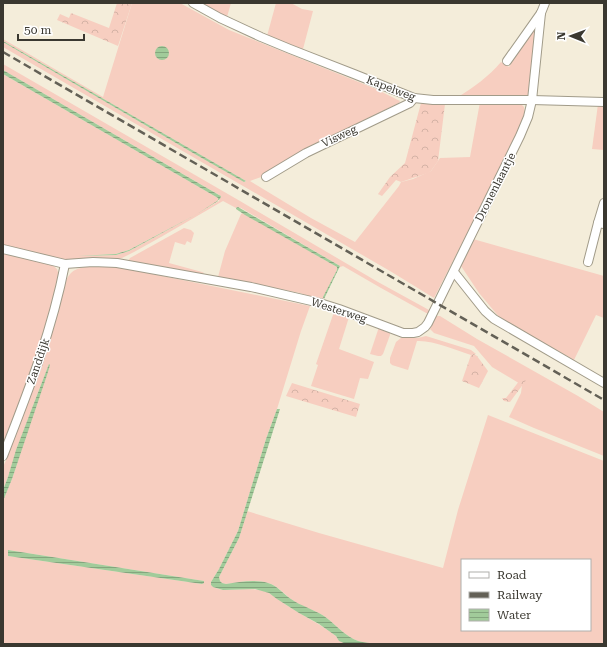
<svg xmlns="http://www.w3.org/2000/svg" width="607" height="647" font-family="'Roboto Serif',serif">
<defs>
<pattern id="forest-crowns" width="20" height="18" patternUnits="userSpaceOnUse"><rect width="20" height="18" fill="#f7cec0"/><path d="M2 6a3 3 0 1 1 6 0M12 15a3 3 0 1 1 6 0" fill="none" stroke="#d4b2a5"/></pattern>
<pattern id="water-rules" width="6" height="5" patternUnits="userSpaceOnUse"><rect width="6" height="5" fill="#a1cb9a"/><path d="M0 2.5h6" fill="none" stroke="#84a67e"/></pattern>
</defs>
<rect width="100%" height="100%" fill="#f4edda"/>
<g fill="#f7cec0" fill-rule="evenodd">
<path d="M132 3H180L229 30 376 89 400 101 399 103 315 144 281 165 264 176 250 181 311 218 355 242 399 186 401 182 413 179 431 171 440 158 470 157 480 102 520 103 524 107 525 113 523 119 506 157 434 298 390 271 3 47V42L193 153 245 182 246 181 3 41V39L103 97Z"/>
<path d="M201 3H231L227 17Z"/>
<path d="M276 3H291L302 9 313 11 303 49 267 36Z"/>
<path d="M536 24 529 95 458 97C474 87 488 77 501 62L509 67Z"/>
<path d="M3 64 240 201 378 282 429 310 428 314 381 288 343 266 340 267V266L241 208 238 207 236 208 223 201 161 237 134 252 122 258 118 259 100 258 71 261 60 260 3 246V74L218 198V201L197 214 129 250 116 254 79 256 116 255 129 251 197 214 219 201 221 196 3 70Z"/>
<path d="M598 104H604V150L592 149Z"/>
<path d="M243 213 337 267V270L322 301 300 293 218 277 225 251 241 214Z"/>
<path d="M184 228 191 230 194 233 191 243 187 241 185 245 175 242 169 263 202 272 204 273 202 275 128 261 130 258Z"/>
<path d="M473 239 604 276V318L596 315 574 360 500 318 479 293 461 266Z"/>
<path d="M3 252 51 264 57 269 59 276C47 335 24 391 3 447Z"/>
<path d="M92 266H108L128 269 310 306 301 331 277 409 266 439 238 531 219 569 211 582V585C221 595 249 586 264 591 273 594 280 601 288 606 302 615 318 623 332 633 338 637 338 640 346 644H3V501L12 479 49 364 21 438 8 477 3 490V467L7 458 6 455 36 379 37 378 41 368 40 365 62 290C70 270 72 269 92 266ZM8 550 204 581 202 584 8 556Z"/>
<path d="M334 312 349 317 339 349 374 362 368 379 360 378 354 399 311 386 318 365 316 364Z"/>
<path d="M436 316H440L477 339 578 396 604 412V456L534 428 509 417 521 393 522 385 492 367 474 346 434 333 430 329Z"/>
<path d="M379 327 387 330 390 333V335L383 354 381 356H378L370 354Z"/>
<path d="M426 336 471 350 476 354H474L471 355C455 350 433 340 417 341L408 370 392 365 390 363V358L396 342 401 338 406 337 418 338Z"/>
<path d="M488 415 604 461V644H386C374 643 360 644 350 637 340 631 333 622 324 616 313 609 301 607 291 599 284 594 278 586 268 583 255 579 239 582 226 584L222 583 220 581 219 577 239 538 247 511 319 533 443 568 458 510ZM462 560H590V630H462Z"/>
</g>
<g fill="url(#forest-crowns)">
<path d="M117 3H132L118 46 57 20 60 14 69 18 71 13 109 28Z"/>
<path d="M421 103 445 104 438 161 431 171 428 173 401 182 396 180 382 196 378 194 390 177 405 163Z"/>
<path d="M474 354 477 356 488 371 479 388 462 381 471 355Z"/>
<path d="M523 376 527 379 510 402 504 401 502 398H506Z"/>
<path d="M292 383 360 404 356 417 286 396Z"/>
</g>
<g fill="url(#water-rules)">
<path d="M3 41 246 181 244 182 193 153 3 42Z"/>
<circle cx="162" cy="53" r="7"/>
<path d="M3 70 219 195 221 196 220 199 197 214 129 251 116 255 78 256 116 254 129 250 197 214 218 201V198L3 74Z"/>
<path d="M238 207 340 266 324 299 323 297 337 270V267L245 215 236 209V208Z"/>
<path d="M49 364 50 365 47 375 12 479 3 501V490L8 477 16 450Z"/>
<path d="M277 409H280L239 538 219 577 220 581 222 583 226 584C239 582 255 579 268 583 278 586 283 594 291 599 301 606 313 609 324 616 333 622 340 631 350 637 360 644 374 643 386 644H346L339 641 336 636 319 624 299 613 277 599 269 593 255 589 223 590 213 587 211 585V582L219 569 238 531 266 439Z"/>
<path d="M8 550 204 581V583L202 584 8 556Z"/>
</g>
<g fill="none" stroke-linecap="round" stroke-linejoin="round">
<defs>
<g id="street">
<path d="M193 3 220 18 261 37 290 49 354 74 414 98 433 100H532L604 102"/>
<path d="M507 61 541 13 545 3"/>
<path d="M266 177 306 153 410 103 414 98"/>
<path d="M604 203 598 223 604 224"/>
<path d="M3 249 65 264 93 262 117 263 251 287 320 303 339 309 403 333H413L418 332 425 327 428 323 520 136 528 117 532 100 541 13"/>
<path d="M588 262 598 223"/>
<path d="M454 272 485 311 494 319 604 383"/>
<path d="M3 456C28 392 52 331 65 264"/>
</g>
</defs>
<use href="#street" stroke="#a19b89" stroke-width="10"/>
<use href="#street" stroke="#fff" stroke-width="8"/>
<path stroke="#636056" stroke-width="2.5" stroke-dasharray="8 4" stroke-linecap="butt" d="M3 52 604 400"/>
</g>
<g text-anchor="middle" stroke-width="3" stroke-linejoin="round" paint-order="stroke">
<g font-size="11" fill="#3a3830" stroke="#fff">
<text transform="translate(391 88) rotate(21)" y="4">Kapelweg</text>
<text transform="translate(339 136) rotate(-25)" y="4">Visweg</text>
<text transform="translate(495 187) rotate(-63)" y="4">Dronenlaantje</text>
<text transform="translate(339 310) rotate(18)" y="4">Westerweg</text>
<text transform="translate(38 361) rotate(-71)" y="4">Zanddijk</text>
</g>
</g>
<rect width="607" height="647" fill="none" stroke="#3a3830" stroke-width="8"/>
<rect x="461" y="559" width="130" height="72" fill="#ffffff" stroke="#b0afac"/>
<rect x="469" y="572" width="20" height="6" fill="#ffffff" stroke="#b0afac"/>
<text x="497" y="579" font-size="12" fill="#3a3830">Road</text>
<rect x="469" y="592" width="20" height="6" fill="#636056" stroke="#b0afac"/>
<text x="497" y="599" font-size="12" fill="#3a3830">Railway</text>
<rect x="469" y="609" width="20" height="12" fill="url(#water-rules)" stroke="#b0afac"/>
<text x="497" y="619" font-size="12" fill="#3a3830">Water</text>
<g transform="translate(571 36) rotate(271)" stroke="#ffffff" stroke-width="3" paint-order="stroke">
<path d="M0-3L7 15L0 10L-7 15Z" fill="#3a3830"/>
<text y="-6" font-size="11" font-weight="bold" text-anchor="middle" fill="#3a3830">N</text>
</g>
<path d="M18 34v6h66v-6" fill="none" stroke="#3a3830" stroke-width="2"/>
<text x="24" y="34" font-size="12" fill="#3a3830" stroke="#ffffff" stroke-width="3" paint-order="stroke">50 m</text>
</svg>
